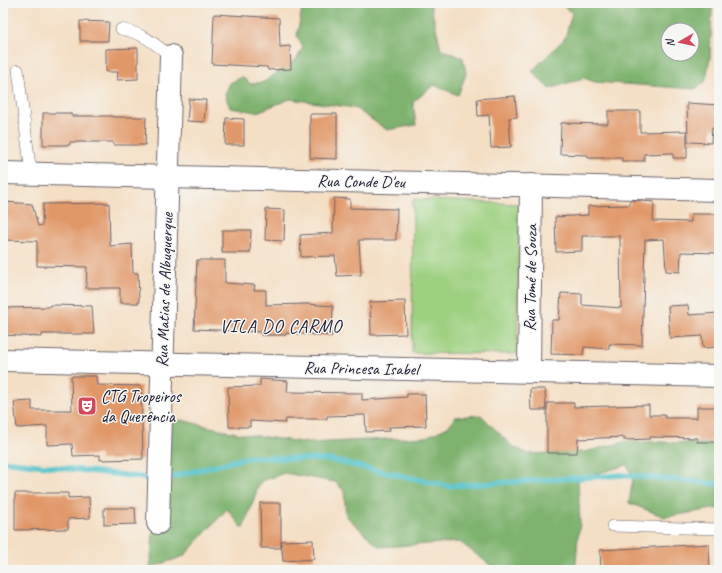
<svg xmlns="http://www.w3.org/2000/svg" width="722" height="573" font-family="Caveat,sans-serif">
<rect width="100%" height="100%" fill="#f6f6f2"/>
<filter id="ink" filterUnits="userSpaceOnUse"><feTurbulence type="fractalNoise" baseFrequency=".025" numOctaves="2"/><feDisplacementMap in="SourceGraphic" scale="8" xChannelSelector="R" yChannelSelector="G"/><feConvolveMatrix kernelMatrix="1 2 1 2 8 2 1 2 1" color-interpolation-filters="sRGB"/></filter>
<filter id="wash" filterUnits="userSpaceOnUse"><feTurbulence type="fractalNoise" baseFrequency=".012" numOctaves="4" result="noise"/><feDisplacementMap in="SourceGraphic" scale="16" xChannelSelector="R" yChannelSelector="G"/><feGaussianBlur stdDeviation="0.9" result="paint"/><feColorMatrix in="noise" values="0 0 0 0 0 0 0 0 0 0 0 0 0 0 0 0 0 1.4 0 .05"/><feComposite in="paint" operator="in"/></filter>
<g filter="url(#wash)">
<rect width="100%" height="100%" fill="#f4dfc5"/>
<path fill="#9dd080" stroke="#60795e" d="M413 199 519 204 517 354 412 353Z"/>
<g fill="#7eb26e" stroke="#506a54" fill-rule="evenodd">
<path d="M313 3H430L441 49 463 58 466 74 458 95 434 85 413 102 416 125 387 130 355 108 290 99 257 112 230 108 225 94 230 83 242 77 251 84 264 82 296 60 303 48 297 36 302 8Z"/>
<path d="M560 3H718L712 9 710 59 705 82 695 89 595 82 584 78 549 89 532 71 565 38 572 13ZM668 30H692V54H668Z"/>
<path d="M481 415 512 446 528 454 585 452 628 441 719 444V508L665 517 629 503 633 477 627 465 578 479 580 524 578 536 576 563 573 570H497L460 542 379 547 346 516 344 491 335 482 284 473 260 482 243 529 227 509 184 556 150 568 160 455 173 423 181 420 236 433 309 443 426 437 448 427 455 417Z"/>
</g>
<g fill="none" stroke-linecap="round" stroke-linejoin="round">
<g stroke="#53c1c9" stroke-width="5.5">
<path d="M3 461 156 479"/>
<path d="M164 479 250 457 330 460 448 486 622 475 719 484"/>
</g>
</g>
<g id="blocks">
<g fill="#e19869">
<path d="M214 14 279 18 280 47 290 46 291 69 268 70 267 67 212 64Z"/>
<path d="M80 21 109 22 108 41H80Z"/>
<path d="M138 48V79L117 80 118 72H106V49Z"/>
<path d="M515 96 517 117 509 118 511 147 491 148 489 115 478 116 477 99Z"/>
<path d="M189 99 206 100 204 122 187 121Z"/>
<path d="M687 103 719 105V129L712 128 711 143 688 142Z"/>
<path d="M608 111H640V132L687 131V158H673V153L644 154V161H622V158H588V155L560 154 561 123 608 124Z"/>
<path d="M43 113H71V116H112V117H146L145 145H113V142H70V145H43Z"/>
<path d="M310 114H337V159L310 158Z"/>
<path d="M226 118 244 119V145H225Z"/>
<path d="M334 198 350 199V208L397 209 396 240H359L361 275 337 276 335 256 301 257 300 235 333 233Z"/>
<path d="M630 200 654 202 653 221 691 222V214H718V253L681 252 680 272 666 271 664 239 645 240 642 345 609 344V349L584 347 583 355 551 354 552 320H559L561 293 582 294V305L621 308 620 236H582V251L556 252 555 217 588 215V206L630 205Z"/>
<path d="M5 202 32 204 38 226 42 225 43 204 109 203 110 246 132 244 133 273H138L139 303H120V288H86L87 267 37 266V241L3 240Z"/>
<path d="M266 209 285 210 284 241 265 240Z"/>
<path d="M222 230H251L250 253H222Z"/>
<path d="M197 260H225V283L255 285 254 290H266V305L307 304 333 306 332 336 286 333V335H261V332L194 329Z"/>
<path d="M405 301 406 334 371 335 370 302Z"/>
<path d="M50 305 92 306 94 334H42V337L3 335V308L49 307Z"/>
<path d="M688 305 689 315 719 313V347L703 348 702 336 670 338 668 306Z"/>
<path d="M71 376H96L97 385 141 386 143 459 100 460V455L73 456 72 444 47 445V426L17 428 14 402 32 401V410H72Z"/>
<path d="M260 379 288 381 287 392 362 393V400L407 397V394H425L426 426 389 427 390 431 366 432 365 415 327 416V419H286L285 423 250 421V427H229L228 387 260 386Z"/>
<path d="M530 389H545L546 410H531Z"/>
<path d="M547 403H574V407L649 405V415H665V418H697V407H719V442H697V438L650 437V439L624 440V437L578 439 577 453H547Z"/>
<path d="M15 493H68V498L89 497 90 518 68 519V529L15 530Z"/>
<path d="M260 503H281V548H261Z"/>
<path d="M104 508H135L136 524 104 525Z"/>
<path d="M313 540 314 559 283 561 281 541Z"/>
<path d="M709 544 710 570H601L600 550Z"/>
</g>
</g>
</g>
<g filter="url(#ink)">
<use href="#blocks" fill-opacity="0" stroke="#6c646b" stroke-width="1"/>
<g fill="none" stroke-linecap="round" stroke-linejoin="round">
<defs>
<g id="service">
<path d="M121 29C145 34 152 42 171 56"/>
<path d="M18 70 31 174"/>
<path d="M612 526 719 529"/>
</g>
<g id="minor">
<path d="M3 173 719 190"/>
<path d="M3 360 719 376"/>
<path d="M529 371 531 185"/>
<path d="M158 523 171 56"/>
</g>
</defs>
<use href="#service" stroke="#6c646b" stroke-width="12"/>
<use href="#minor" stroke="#6c646b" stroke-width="24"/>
<use href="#service" stroke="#fff" stroke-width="11"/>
<use href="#minor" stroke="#fff" stroke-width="22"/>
</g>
</g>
<defs>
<symbol id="theatre-square" viewBox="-11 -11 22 22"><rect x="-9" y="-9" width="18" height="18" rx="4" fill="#d1495b" stroke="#f6f6f2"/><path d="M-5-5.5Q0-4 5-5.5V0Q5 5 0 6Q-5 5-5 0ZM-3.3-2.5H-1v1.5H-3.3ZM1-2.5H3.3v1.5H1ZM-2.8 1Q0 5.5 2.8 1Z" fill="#fff"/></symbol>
</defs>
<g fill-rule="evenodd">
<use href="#theatre-square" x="76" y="395" width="22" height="22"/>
</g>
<g text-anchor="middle" stroke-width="3" stroke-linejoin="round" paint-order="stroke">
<g font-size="17" fill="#22223b" stroke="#f6f6f2">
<text transform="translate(361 181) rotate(1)" y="6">Rua Conde D'eu</text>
<text transform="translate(530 278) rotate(-89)" y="6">Rua Tomé de Souza</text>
<text transform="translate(164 290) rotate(-88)" y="6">Rua Matias de Albuquerque</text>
<text transform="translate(361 368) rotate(1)" y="6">Rua Princesa Isabel</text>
</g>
<g font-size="17" fill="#22223b" stroke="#f6f6f2" text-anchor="start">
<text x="101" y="402">CTG Tropeiros<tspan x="101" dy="20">da Querência</tspan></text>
</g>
<g font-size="18" letter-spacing="1" fill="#22223b" stroke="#f6f6f2">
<text x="281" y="332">VILA DO CARMO</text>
</g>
</g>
<rect width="722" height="573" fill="none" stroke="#f6f6f2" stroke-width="16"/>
<g transform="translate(680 42) rotate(261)"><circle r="19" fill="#f6f6f2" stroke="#a1a1a9"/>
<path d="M0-3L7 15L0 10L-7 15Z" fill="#d1495b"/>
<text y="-6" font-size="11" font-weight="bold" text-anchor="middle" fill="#22223b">N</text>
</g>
</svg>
